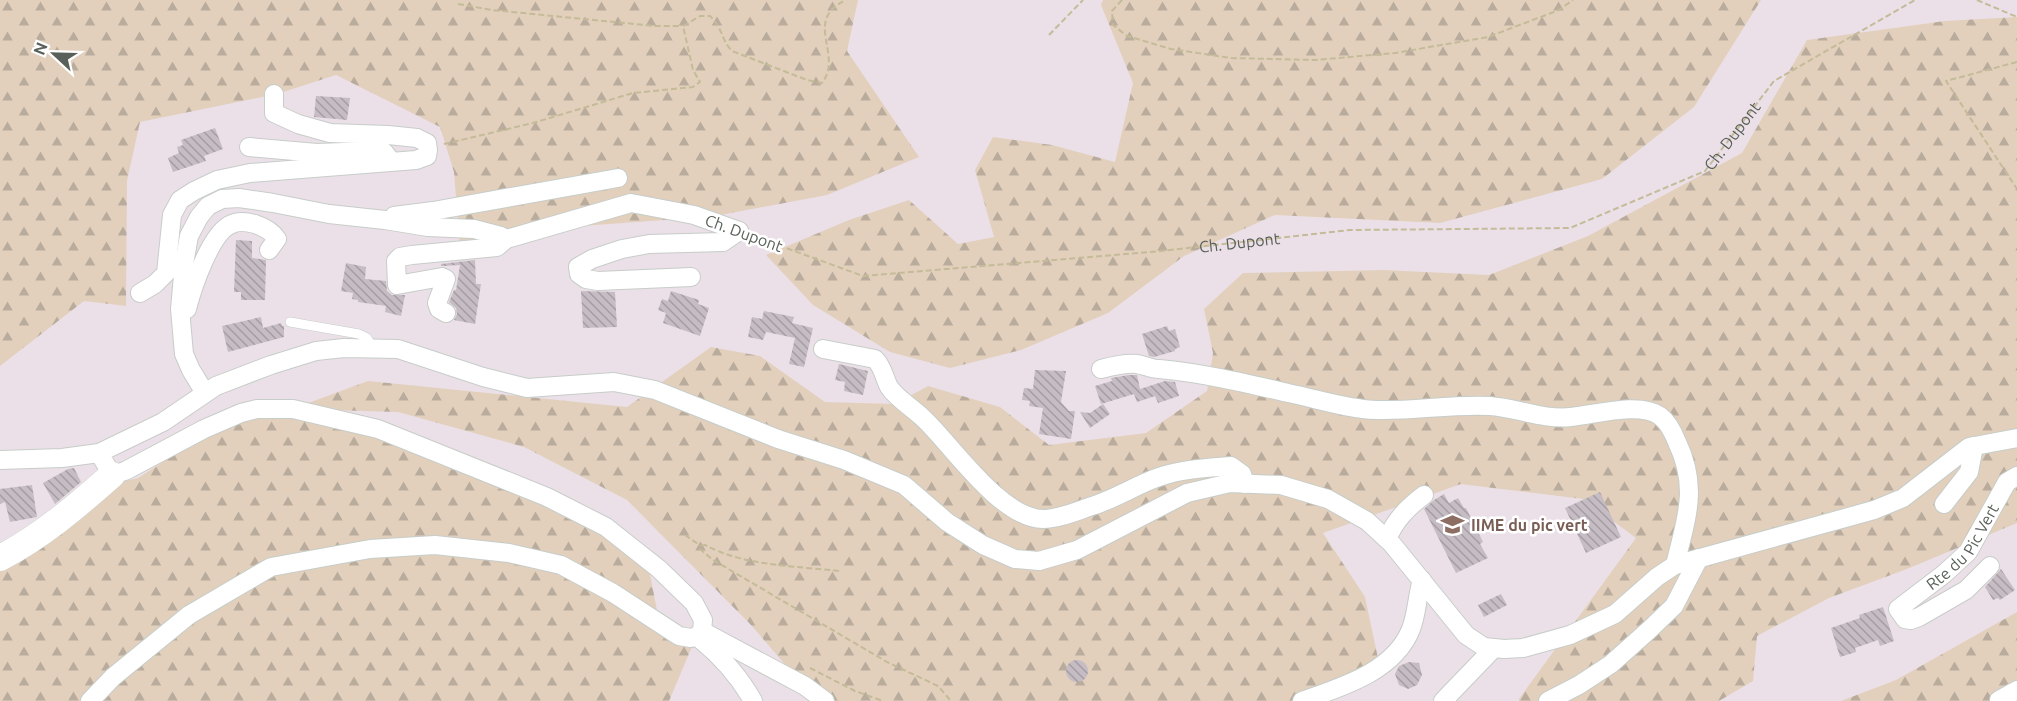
<svg xmlns="http://www.w3.org/2000/svg" width="2017" height="701" font-family="Ubuntu,sans-serif">
<defs>
<pattern id="forest-firs" width="22" height="20" patternUnits="userSpaceOnUse" patternTransform="scale(1.5)"><rect width="22" height="20" fill="#e2d0bd"/><path d="M5 1l3.5 6h-7zM16 11l3.5 6h-7z" fill="#baac9d"/></pattern>
<pattern id="building-back-hatch" width="6" height="6" patternUnits="userSpaceOnUse" patternTransform="scale(1.5)"><rect width="6" height="6" fill="#c6bdc4"/><path d="M-1 5l2 2M0 0l6 6M5-1l2 2" fill="none" stroke="#a49da2"/></pattern>
</defs>
<rect width="100%" height="100%" fill="#ebe0e8"/>
<g fill="url(#forest-firs)">
<path d="M0 0H858L847 51 919 157 827 195 694 220H664L554 228 460 247 454 172 440 127 336 75 277 94 140 122 127 181 126 306 84 301 0 366Z"/>
<path d="M1103 0H1761L1694 107 1602 179 1440 223 1275 215 1184 256 1108 313 1021 350 950 368 890 352 813 305 766 255 849 220 909 200 958 244 994 237 975 170 993 137 1052 145 1115 162 1133 83 1101 5Z"/>
<path d="M2017 17V523L1907 569 1829 598 1757 636 1753 681 1719 701H1519V699L1636 538 1583 499 1461 484 1323 533 1365 597 1379 663 1301 701H825L788 668 751 625 627 500 524 447 398 412 292 409 368 381 627 407 711 347 760 356 825 402 895 404 928 386 1000 407 1049 445 1146 433 1207 391 1213 353 1204 309 1243 273 1383 270 1489 275 1588 236 1742 153 1807 40 1945 21Z"/>
<path d="M276 407 377 431 468 468 646 553 659 621 687 635 708 609 669 701H0V559L122 482 138 478 217 427Z"/>
<path d="M2017 612V694L2003 701H1841L1896 680Z"/>
</g>
<g fill="url(#building-back-hatch)">
<path d="M316 96 350 98 347 120 314 117Z"/>
<path d="M215 128 223 149 204 156 206 161 173 172 168 158 179 153 177 147 183 145 181 140Z"/>
<path d="M236 240 252 241V258L266 260 265 300H241V292H234Z"/>
<path d="M475 260 476 284H481L475 324 454 320 457 314 456 308 449 302 454 290H456L460 265 443 266H441V264Z"/>
<path d="M346 263 366 267 365 279 386 281 387 291 392 295H405L401 316 385 312 386 306 358 302V300L352 299 353 293 341 291Z"/>
<path d="M581 291 615 292 617 327 583 328Z"/>
<path d="M671 291 699 300 698 304 709 308 700 336 663 323 666 313 658 310 662 299 668 301Z"/>
<path d="M764 311 794 317 792 323 813 328 804 367 789 364 795 338 766 332 763 340 748 337 752 317 762 319Z"/>
<path d="M261 317 263 328 281 323 282 326H284V337L228 352 222 326Z"/>
<path d="M1167 326 1169 331 1175 329 1180 347 1175 349V351L1154 357 1149 356 1142 334Z"/>
<path d="M839 364 868 371 863 395 844 391 845 382 835 380Z"/>
<path d="M1035 370 1066 371 1061 402 1069 411H1075L1071 439 1039 434 1043 408 1029 406 1030 401 1022 400 1024 388 1033 389Z"/>
<path d="M1129 375H1137L1140 389 1165 381 1175 382 1179 396 1158 403 1155 396 1137 402 1134 394 1101 404 1095 386 1112 381 1111 378Z"/>
<path d="M1103 404 1110 414 1090 428 1080 412 1090 413Z"/>
<path d="M74 468 81 482 55 504 43 483 68 469Z"/>
<path d="M32 485 37 517 10 522 5 502 0 504V489Z"/>
<path d="M1600 492 1621 537 1586 553 1565 508Z"/>
<path d="M1444 494 1449 503 1458 498 1464 508H1466L1483 542 1480 544 1488 558 1456 573 1424 509 1434 500Z"/>
<path d="M2001 569 2015 590 2000 600 1998 598 1993 600 1985 587Z"/>
<path d="M1501 594 1507 605 1484 617 1478 605Z"/>
<path d="M1883 607 1894 641 1880 646 1878 640 1855 648 1856 652 1840 657 1831 628 1860 618 1859 615Z"/>
<circle cx="1077" cy="671" r="11"/>
<path d="M1409 662 1419 663 1422 675 1417 685 1408 689 1399 685 1395 674 1399 666Z"/>
</g>
<g fill="none" stroke-linecap="round" stroke-linejoin="round">
<defs>
<path id="lane" d="M290 322 359 334 367 338 373 348"/>
<g id="street">
<path d="M249 147 317 153 372 151 384 152 391 161"/>
<path d="M394 216 433 211 618 178"/>
<path d="M503 240 631 203 694 215 739 231"/>
<path d="M691 277 598 281 586 279 579 274 578 267 592 259 622 249 649 244 723 242 739 231"/>
<path d="M140 293 155 284 166 273 172 215 180 200 194 191 217 180 250 173 416 160 427 156 428 150 427 143 417 138 388 135 330 133 298 124 274 113V94"/>
<path d="M187 309C192 289 211 231 232 224 238 221 248 222 255 224 264 227 272 231 277 239L269 250"/>
<path d="M446 313 439 309 437 303 446 279 442 277 397 285 396 261 400 257 412 255 497 247 504 241 503 240"/>
<path d="M823 349 875 359C883 367 884 377 889 387 897 399 913 408 923 418 952 445 1001 519 1043 519 1059 519 1077 511 1092 506 1115 499 1136 485 1159 477 1182 469 1207 468 1231 466L1242 474 1245 484"/>
<path d="M1101 369C1113 366 1125 363 1137 364 1144 365 1151 369 1159 369 1203 373 1245 383 1288 393 1318 399 1347 409 1377 410 1415 411 1452 404 1490 406 1517 408 1543 420 1571 417 1594 415 1640 401 1660 416 1668 422 1673 432 1677 442 1699 488 1686 519 1675 565"/>
<path d="M205 393 191 370 184 354 180 309 184 264 189 236 199 217 208 206 222 199 239 198 273 203 329 214 385 220 428 227 474 229 501 236 503 240"/>
<path d="M0 460 62 458 99 453"/>
<path d="M1944 504 1969 472 1974 446"/>
<path d="M1387 539C1396 519 1407 508 1424 495"/>
<path id="s2" d="M1990 566 1966 590 1919 617 1911 620 1905 619 1898 609 1944 574 1968 552 2007 482 2017 476"/>
<path d="M702 631 805 686 825 701"/>
<path d="M700 639C722 657 739 676 753 701"/>
<path d="M1999 700 2017 690"/>
<path d="M90 701 113 677 189 615 271 567 370 549 435 545 509 553 561 565 613 593 679 636 691 638 697 636 702 631 703 620 694 603 659 569 606 527 547 497 378 429 293 409H257L241 413 204 429 125 471 112 475 99 453 163 422 216 386 271 365 316 351 344 348 398 349 483 377 527 388 614 382 655 390 778 439 844 460 904 485 947 522 983 545 1015 559 1039 561 1077 550 1187 493 1230 483 1281 485 1328 499 1367 521 1392 544 1466 635 1484 647 1504 649 1523 648 1570 635 1615 614 1657 577 1675 565 1874 510 1903 498 1969 447 2017 438"/>
<path d="M1302 701C1341 687 1394 672 1411 629 1417 614 1417 596 1422 580"/>
<path d="M1443 701 1494 648"/>
<path d="M1548 701 1579 685 1611 664 1649 630 1674 606 1699 558"/>
</g>
<path id="secondary" d="M0 558C42 536 77 506 112 475"/>
</defs>
<use href="#lane" stroke="#c7cdc8" stroke-width="10"/>
<use href="#street" stroke="#c7cdc8" stroke-width="20"/>
<use href="#secondary" stroke="#cbd3cc" stroke-width="27"/>
<g stroke="#c4bb98" stroke-width="2" stroke-dasharray="6 3" stroke-linecap="butt">
<path d="M1122 0 1112 11 1113 25 1127 36 1171 49 1231 58 1315 60 1395 53 1488 37 1559 10 1573 0"/>
<path d="M1977 0 2017 17"/>
<path d="M458 4 492 10 655 26H682"/>
<path d="M1049 35 1083 0"/>
<path d="M2017 62 1946 81 2017 189"/>
<path d="M444 144 533 123 633 93 693 87 700 82 693 70 683 26 700 16H710C723 28 721 40 732 51L807 80 822 83C844 55 802 20 846 0"/>
<path id="s1" d="M753 236 863 276 1161 251 1350 230 1570 228 1705 171 1774 81 1915 0"/>
<path d="M685 535 701 546"/>
<path d="M839 571C795 566 744 566 705 545L701 546 700 549 713 560 887 662 938 686 951 701"/>
<path d="M810 668 855 691 883 701"/>
</g>
<use href="#lane" stroke="#fff" stroke-width="9"/>
<use href="#street" stroke="#fff" stroke-width="18"/>
<use href="#secondary" stroke="#fff" stroke-width="26"/>
</g>
<defs>
<symbol id="school-bare" viewBox="-9 -9 18 18"><path d="M0-5L7-2L0 1L-7-2ZM-4 1L0 2.5L4 1V4Q0 6-4 4Z" fill="#8d6e63" stroke="#fff" stroke-width="2.5" paint-order="stroke"/></symbol>
</defs>
<g fill-rule="evenodd">
<use href="#school-bare" x="1436" y="508" width="33" height="33"/>
</g>
<g text-anchor="middle" stroke-width="5" stroke-linejoin="round" paint-order="stroke">
<g font-size="16" fill="#596059" stroke="#fff">
<text dy="6" stroke="none"><textPath href="#s1" startOffset="1017">Ch. Dupont</textPath></text>
<text transform="translate(744 233) rotate(20)" y="6">Ch. Dupont</text>
<text dy="6" stroke="none"><textPath href="#s1" startOffset="495">Ch. Dupont</textPath></text>
<text dy="6" stroke="none"><textPath href="#s2" startOffset="206">Rte du Pic Vert</textPath></text>
</g>
<g font-size="16" font-weight="bold" fill="#785e54" stroke="#fff" text-anchor="start">
<text x="1471" y="531">IIME du pic vert</text>
</g>
</g>
<g transform="translate(54 54) rotate(292)" stroke="#ffffff" stroke-width="4.5" paint-order="stroke">
<path d="M0-4.5L10 22L0 15L-10 22Z" fill="#596059"/>
<text y="-9" font-size="16" font-weight="bold" text-anchor="middle" fill="#596059">N</text>
</g>
</svg>
